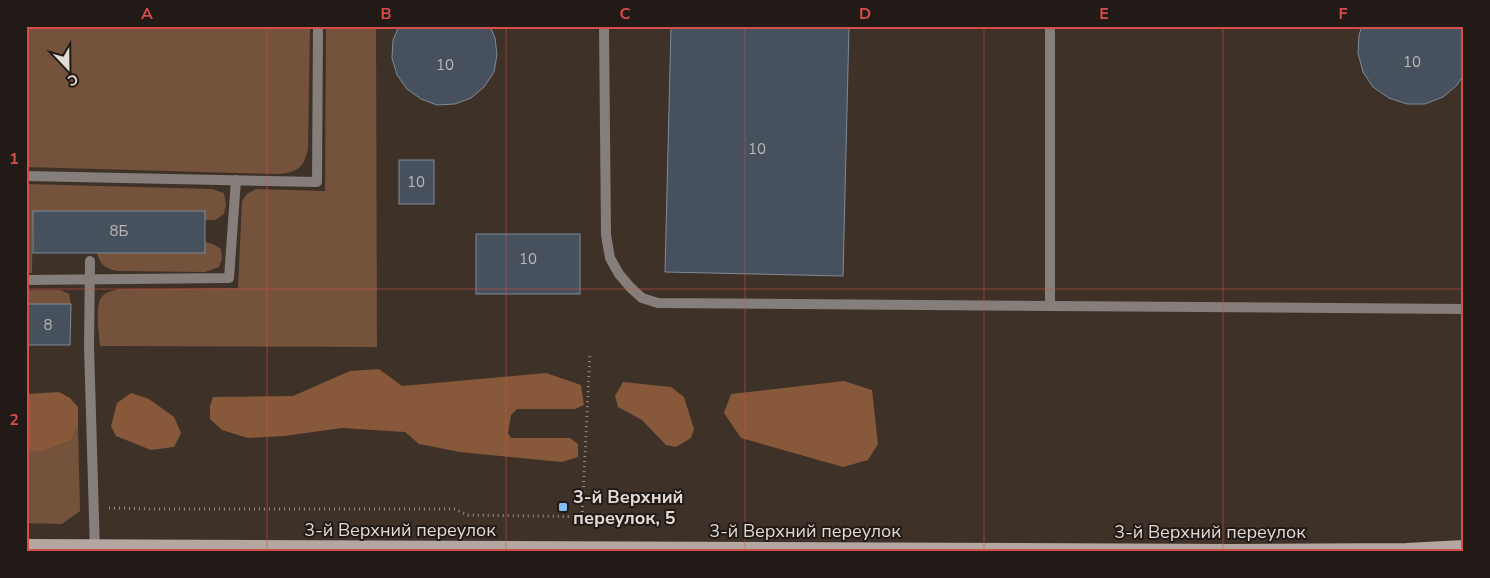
<svg xmlns="http://www.w3.org/2000/svg" width="1490" height="578" font-family="'Nunito Sans',sans-serif">
<rect width="100%" height="100%" fill="#3e3128"/>
<g fill="#75523c">
<path d="M26 26H310L308 148C304 169 296 173 276 174L26 167Z"/>
<path d="M326 26H376L377 347 100 346C99 335 95 306 101 298 105 292 112 291 118 289L238 288 242 201 247 194 256 189 325 191Z"/>
<path d="M26 184 212 189 224 193 226 205 224 214 215 220H205V211H33L32 273H26Z"/>
<path d="M205 242 213 244 221 249 222 259 219 267 205 272 117 271C105 268 101 266 97 253H205Z"/>
<path d="M26 290H60L69 294 71 304H26Z"/>
<path d="M78 426 80 511 62 524 26 523V451H43L71 441Z"/>
</g>
<g fill="#875839">
<path d="M379 369 402 386 546 373 581 385 584 405 575 409H517L511 415 508 433 511 438H570L578 444V457L562 462 460 452 419 444 405 432 342 428 284 436 248 438 222 430 210 419V406L213 397 293 396 350 371Z"/>
<path d="M844 381 872 390 878 444 868 460 843 467 741 438 724 413 731 394Z"/>
<path d="M623 382 671 387 684 397 694 429 691 438 676 447 666 445 642 420 618 407 615 396Z"/>
<path d="M59 392 70 398 78 407V426L71 441 43 451H26V394Z"/>
<path d="M131 393 149 399 174 417 181 433 174 447 151 450 116 436 111 426 117 403Z"/>
</g>
<g fill="#47515e" stroke="#7f8b98">
<path d="M399 26H490L495 38 497 55 494 72 484 87 471 98 455 104 437 105 421 99 407 89 397 75 392 58 393 40Z"/>
<path d="M671 26H849L843 276 665 272Z"/>
<path d="M1362 26H1464V74L1457 85 1443 97 1425 104H1407L1389 98 1373 87 1363 72 1358 53 1359 35Z"/>
<rect x="399" y="160" width="35" height="44"/>
<rect x="33" y="211" width="172" height="42"/>
<rect x="476" y="234" width="104" height="60"/>
<path d="M26 304H71L70 345H26Z"/>
</g>
<g fill="none" stroke-linecap="round" stroke-linejoin="round">
<g stroke="#978d85" stroke-width="3" stroke-dasharray="1 4" stroke-linecap="butt">
<path d="M109 508 154 509H454L468 515 605 517"/>
<path d="M582 517 590 353"/>
</g>
<g stroke="#867e7a" stroke-width="10">
<path d="M604 26 606 235 610 258 619 274 630 287 642 298 658 303 1464 309"/>
<path d="M1050 26V305"/>
<path d="M26 176 317 182 318 26"/>
<path d="M90 261 89 346 95 552"/>
<path d="M26 280 229 278 236 180"/>
</g>
<path stroke="#b3a8a1" stroke-width="10" d="M26 544 1236 549 1406 548 1464 545"/>
</g>
<path fill="none" stroke="#d84c4a" stroke-width="1" stroke-opacity="0.55" d="M267 26V552M506 26V552M745 26V552M984 26V552M1223 26V552M26 289H1464"/>
<rect fill="#85bbfb" stroke="#211a16" stroke-width="2" x="558" y="502" width="10" height="10" rx="2.5"/>
<g text-anchor="middle" stroke-width="4" stroke-linejoin="round" paint-order="stroke">
<g font-size="15" fill="#bbb8b6">
<text x="1412" y="67">10</text>
<text x="445" y="70">10</text>
<text x="757" y="154">10</text>
<text x="416" y="187">10</text>
<text x="119" y="236">8Б</text>
<text x="528" y="264">10</text>
<text x="48" y="330">8</text>
</g>
<g font-size="18" font-weight="bold" fill="#e2dad4" stroke="#211a16" text-anchor="start">
<text x="573" y="503">3-й Верхний<tspan x="573" dy="21">переулок, 5</tspan></text>
</g>
<g font-size="18" fill="#e2dad4" stroke="#211a16">
<text x="400" y="536">3-й Верхний переулок</text>
<text x="805" y="537">3-й Верхний переулок</text>
<text x="1210" y="538">3-й Верхний переулок</text>
</g>
</g>
<rect width="1490" height="578" fill="none" stroke="#211a16" stroke-width="55"/>
<g transform="translate(68 68) rotate(158)" stroke="#211a16" stroke-width="4" paint-order="stroke">
<path d="M0-4L9 19L0 12L-9 19Z" fill="#e2dad4"/>
<text y="-8" font-size="14" font-weight="bold" text-anchor="middle" fill="#e2dad4">С</text>
</g>
<rect x="28" y="28" width="1434" height="522" fill="none" stroke="#d84c4a" stroke-width="2"/>
<g font-size="16" text-anchor="middle" font-weight="bold" fill="#d84c4a">
<text x="147" y="19">A</text>
<text x="386" y="19">B</text>
<text x="625" y="19">C</text>
<text x="865" y="19">D</text>
<text x="1104" y="19">E</text>
<text x="1343" y="19">F</text>
<text x="14" y="164">1</text>
<text x="14" y="425">2</text>
</g>
</svg>
